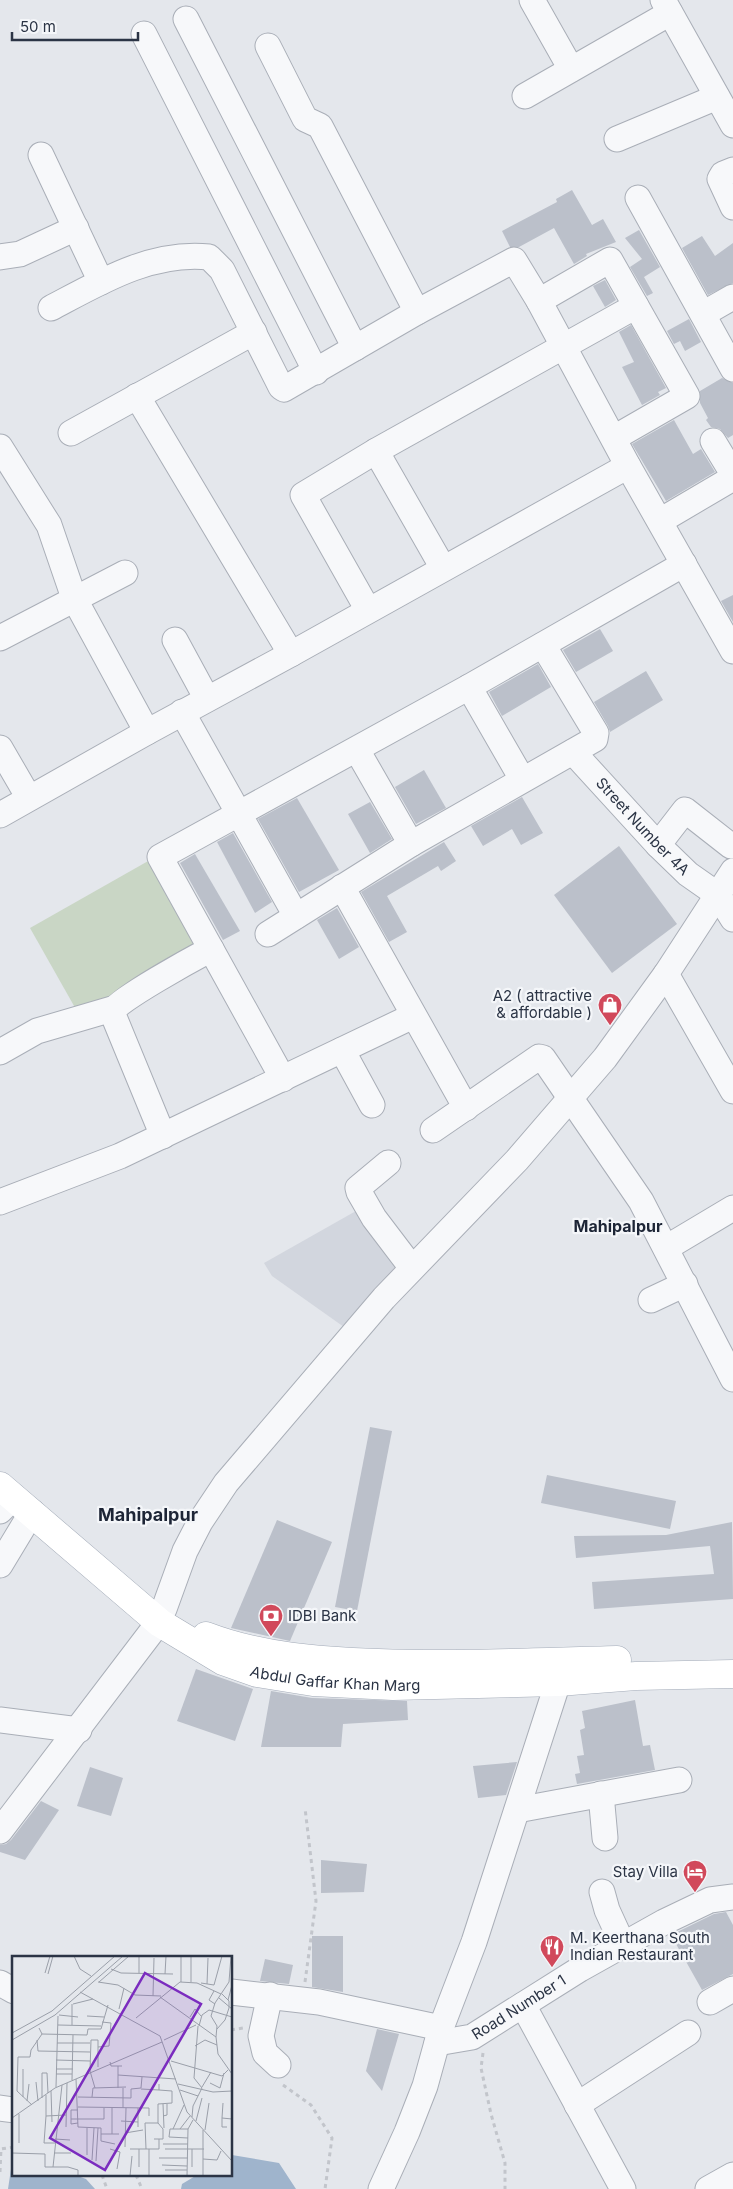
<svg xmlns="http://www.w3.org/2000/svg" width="733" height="2189" font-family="Inter,sans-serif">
<rect width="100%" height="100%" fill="#e4e7ec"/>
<path fill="#d2d6de" d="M363 1207 409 1268 344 1327 272 1276 264 1263Z"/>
<path fill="#c9d6c5" d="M157 856 210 949 82 1020 30 928Z"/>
<g fill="#9fb4cc">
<path d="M232 2155 279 2163 296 2189H181L182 2184 197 2175H231Z"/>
<path d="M11 2169H14V2175H75L86 2179 95 2189H8Z"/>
</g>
<g fill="#bbc0ca">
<path d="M572 190 592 225 603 219 616 242 586 254 587 256 574 264 554 228 519 247H510L502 231 557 202 556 199Z"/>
<path d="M639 230 660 267 644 277 653 293 647 296 630 267 642 259 625 238Z"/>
<path d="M702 236 715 256 733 243V283L708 295 682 248Z"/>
<path d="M605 280 616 300 605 307 593 286Z"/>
<path d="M689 319 701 342 685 351 680 341 674 344 667 331Z"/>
<path d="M631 325 666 388 658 392 660 395 642 405 622 367 634 362 619 332Z"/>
<path d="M722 378 733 383V435L728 438 720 429 711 427 706 420 708 418 700 403V391Z"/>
<path d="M674 420 693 454 701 449 715 472 666 501 632 444Z"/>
<path d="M733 595V622L721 601Z"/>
<path d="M600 629 613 651 576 672 563 650Z"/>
<path d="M538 664 551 687 502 716 489 692Z"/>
<path d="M646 671 663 700 610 732 608 726 594 702Z"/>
<path d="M424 770 446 808 416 824 395 787Z"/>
<path d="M522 797 543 833 521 845 512 829 483 846 471 826Z"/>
<path d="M297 798 339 870 299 892 258 819Z"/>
<path d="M370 802 392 839 370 853 348 814Z"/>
<path d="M233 833 272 902 255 913 217 842Z"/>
<path d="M444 842 456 861 441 871 438 866 387 896 407 932 389 942 361 892Z"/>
<path d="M619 846 677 924 612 973 554 895Z"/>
<path d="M195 854 240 931 223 940 180 863Z"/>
<path d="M337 908 359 947 339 959 317 920Z"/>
<path d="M370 1427 392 1431 357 1611 335 1607Z"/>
<path d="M547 1475 676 1501 670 1529 541 1503Z"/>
<path d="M277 1520 332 1542 290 1641 231 1628Z"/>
<path d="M732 1522 733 1599 594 1609 592 1582 714 1574 710 1546 576 1558 574 1536 666 1535Z"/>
<path d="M196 1669 253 1689 235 1741 177 1721Z"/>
<path d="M271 1691 312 1698 407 1701 408 1720 343 1724 341 1747H261Z"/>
<path d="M635 1700 643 1746 650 1745 655 1770 577 1784 575 1774 580 1773 577 1756 584 1755 580 1730 585 1728 582 1711Z"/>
<path d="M517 1762 506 1795 478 1798 473 1766Z"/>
<path d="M90 1767 123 1778 111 1816 77 1806Z"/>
<path d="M41 1801 59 1810 25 1860 0 1852V1845L6 1844 11 1840Z"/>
<path d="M321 1860 367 1864 364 1892 321 1893Z"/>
<path d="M726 1912 733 1925V1974L702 1990 671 1935 714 1914Z"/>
<path d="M312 1936H343V1992L312 1987Z"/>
<path d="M265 1959 293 1965 289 1984 260 1981Z"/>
<path d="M377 2029 399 2034 382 2091 366 2071Z"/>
</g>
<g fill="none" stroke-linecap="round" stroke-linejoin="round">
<defs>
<g id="minor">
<path d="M532 0 571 69"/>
<path d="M663 0 733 125"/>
<path d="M186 19 355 348"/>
<path d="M144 34 316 372"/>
<path d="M268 46 305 119 320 126 417 312"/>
<path d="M525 96 670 13"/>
<path d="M617 139 717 97"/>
<path d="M41 155 101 282"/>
<path d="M733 170 723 174 720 179 733 207"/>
<path d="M638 198 733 369"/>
<path d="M0 257 20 254 76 228"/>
<path d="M539 301 610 260 687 396 614 438"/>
<path d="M51 308C100 282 151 251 209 257L222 270 281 387 284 389 417 312 514 260 539 301 628 466 733 651"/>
<path d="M703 314 733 297"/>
<path d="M137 396 291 654"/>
<path d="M71 433 254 332"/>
<path d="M713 441 733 474"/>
<path d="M0 447 49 525 74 598 147 732"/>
<path d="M376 451 443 568"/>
<path d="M660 521 733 478"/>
<path d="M368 610 303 495 376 451 636 306"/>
<path d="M0 638 125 573"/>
<path d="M175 640 207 699"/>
<path d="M469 687 522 779"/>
<path d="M182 712 296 916"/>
<path d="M0 748 29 798"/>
<path d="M357 750 411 844"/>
<path id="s1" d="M573 752 658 845 688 874 718 895 733 919"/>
<path d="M0 815 147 732 291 654 628 466"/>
<path d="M658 845 685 810 731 846"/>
<path d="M342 887 466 1108"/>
<path d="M268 934 411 844 595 739 596 733 543 645"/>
<path d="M211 949 283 1079"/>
<path d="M666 974 733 1091"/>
<path d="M342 1050 372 1105"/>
<path d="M0 1052 37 1031 112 1009"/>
<path d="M433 1130 539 1057 543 1058 641 1201 733 1379"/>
<path d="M163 1136 112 1012C114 1002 196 957 211 949L160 857 469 687 684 564"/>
<path d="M388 1163 358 1188 359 1192 374 1218 412 1268"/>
<path d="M0 1202 120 1156 413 1016"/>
<path d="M666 1248 733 1208"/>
<path d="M651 1300 685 1284"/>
<path d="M0 1511 14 1497"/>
<path d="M0 1565 32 1512"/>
<path d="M164 1609 185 1551 200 1522 226 1483 384 1298 517 1160 605 1058 666 974 733 871"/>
<path d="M0 1720 79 1730"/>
<path d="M601 1794 605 1838"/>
<path d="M517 1810 679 1780"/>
<path d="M0 1831 159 1622"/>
<path d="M602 1892 607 1910 623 1945"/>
<path d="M0 1983 14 1991"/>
<path d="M231 1992 319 2002 441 2028"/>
<path d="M270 1995 261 2036 265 2053 278 2065"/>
<path d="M710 2002 733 1989"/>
<path d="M523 2005 623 2189"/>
<path id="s2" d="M437 2043 472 2037 580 1969 664 1922 710 1900 733 1897"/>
<path d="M577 2105 688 2033"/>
<path d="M0 2108 14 2110"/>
<path d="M381 2189 407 2132 425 2086 441 2028 474 1942 558 1682"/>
<path d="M708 2189 733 2175"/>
</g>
<g id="major">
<path id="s3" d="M0 1486 160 1623 223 1661 257 1673 313 1682 393 1686 558 1682 636 1676 733 1674"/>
<path d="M206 1636C261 1657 320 1661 378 1663 458 1666 537 1662 617 1660"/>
</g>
</defs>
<use href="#minor" stroke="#a9aeb7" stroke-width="27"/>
<use href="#major" stroke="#a3abb8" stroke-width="29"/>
<g stroke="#c2c5cb" stroke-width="3" stroke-dasharray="4 4" stroke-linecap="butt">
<path d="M305 1982 316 1901 305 1808"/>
<path d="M231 2030 243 2028"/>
<path d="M483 2053 481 2068 491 2114 505 2163V2189"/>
<path d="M283 2085 311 2105 332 2138 325 2189"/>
<path d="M0 2172 1 2149 14 2147"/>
<path d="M102 2175 107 2189"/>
<path d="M136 2175 142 2189"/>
</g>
<use href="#minor" stroke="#f7f8fa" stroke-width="25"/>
<use href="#major" stroke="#fff" stroke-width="28"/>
</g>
<defs>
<symbol id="shop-pin" viewBox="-11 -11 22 30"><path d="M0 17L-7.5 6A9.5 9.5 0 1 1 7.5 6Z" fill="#d1495b" stroke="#f4f6f9"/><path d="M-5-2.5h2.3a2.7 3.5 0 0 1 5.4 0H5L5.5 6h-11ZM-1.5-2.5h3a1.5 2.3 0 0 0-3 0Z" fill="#fff"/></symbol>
<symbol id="bank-pin" viewBox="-11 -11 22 30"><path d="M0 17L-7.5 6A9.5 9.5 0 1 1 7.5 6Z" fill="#d1495b" stroke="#f4f6f9"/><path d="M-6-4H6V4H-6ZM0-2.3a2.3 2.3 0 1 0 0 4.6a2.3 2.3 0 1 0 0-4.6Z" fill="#fff"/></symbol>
<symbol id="hotel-pin" viewBox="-11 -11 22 30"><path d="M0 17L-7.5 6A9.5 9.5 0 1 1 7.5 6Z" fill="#d1495b" stroke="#f4f6f9"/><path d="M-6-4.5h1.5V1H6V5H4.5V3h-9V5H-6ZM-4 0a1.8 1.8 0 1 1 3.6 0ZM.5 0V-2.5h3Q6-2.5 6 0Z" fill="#fff"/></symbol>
<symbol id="restaurant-pin" viewBox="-11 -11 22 30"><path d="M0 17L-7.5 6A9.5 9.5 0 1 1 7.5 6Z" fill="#d1495b" stroke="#f4f6f9"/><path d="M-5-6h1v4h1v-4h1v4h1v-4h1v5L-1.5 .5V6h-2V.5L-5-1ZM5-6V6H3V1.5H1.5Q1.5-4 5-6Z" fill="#fff"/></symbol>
</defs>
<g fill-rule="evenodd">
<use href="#shop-pin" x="596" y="991" width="28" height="38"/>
<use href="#bank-pin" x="257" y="1602" width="28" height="38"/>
<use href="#hotel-pin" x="681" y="1858" width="28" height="38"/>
<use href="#restaurant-pin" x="538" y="1933" width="28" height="38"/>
</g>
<g text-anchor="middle" stroke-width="4.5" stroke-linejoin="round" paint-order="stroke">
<g font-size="15" fill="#2b3445" stroke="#f4f6f9">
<text dy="5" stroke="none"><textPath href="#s1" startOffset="102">Street Number 4A</textPath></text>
<text dy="5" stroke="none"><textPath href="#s3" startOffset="399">Abdul Gaffar Khan Marg</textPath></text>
<text dy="5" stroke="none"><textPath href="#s2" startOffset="91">Road Number 1</textPath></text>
</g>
<g font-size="15" fill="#2b3445" stroke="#f4f6f9" text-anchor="end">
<text x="592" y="1001">A2 ( attractive<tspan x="592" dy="17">&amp; affordable )</tspan></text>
<text x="288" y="1621" text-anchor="start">IDBI Bank</text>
<text x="678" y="1877">Stay Villa</text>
<text x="570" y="1943" text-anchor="start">M. Keerthana South<tspan x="570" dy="17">Indian Restaurant</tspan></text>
</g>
<g font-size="16" font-weight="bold" fill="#1d2536" stroke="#f4f6f9">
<text x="618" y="1232">Mahipalpur</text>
</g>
<g font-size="18" font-weight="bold" fill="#1d2536" stroke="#f4f6f9">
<text x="148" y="1521">Mahipalpur</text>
</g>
</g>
<g transform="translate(12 1956)">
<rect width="220" height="220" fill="#e4e7ec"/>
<path fill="none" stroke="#9a9fa9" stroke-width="1" d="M62 0 68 13 79 20M127 0V17M99 13 109 17 161 18M33 17 38 0M36 18 41 0M153 18 154 0M86 26 106 29 123 39 149 40M87 26 117 0M169 26V0M179 26V0M189 27 202 29 210 0M195 28 196 2M202 35 197 44 203 48M68 36 148 80 175 156 220 205M141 40 142 2M148 41 204 81 206 98 220 118M207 42 220 53M216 44 220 29M61 48 81 43M107 53 112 32M47 59 66 61M75 60 92 61M178 61 183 53 189 60M124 62 168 26 185 27 209 38M46 69 89 70M60 69V48M187 70 190 59 197 54 220 61M27 72 30 78 75 79 76 73H89L96 49M205 73 213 64 217 52V45L210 38M0 77 40 55 103 0M204 81 205 70 199 60 203 47 217 26 219 0M0 84 43 59 111 0M25 84 26 95 78 96M152 84 184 69M45 87H78M183 90 193 84 205 89M86 91 97 90 99 67 90 66M44 104 78 105M159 105 210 120 216 114M98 106 99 110H110M11 113V141M44 113H61M44 118H60M106 119 164 123M64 123 66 171 89 172V185L103 188M60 124 61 79M24 126 26 145M198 127 208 132 212 117M166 128 201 136 220 135M44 131 46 60M190 131 199 116M83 132 78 115 79 84H86V111M106 132V110M129 133 147 134M168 134 186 140M39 135 40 166M34 139V160M66 141 119 142V133L129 132 130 121M80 141 81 132 114 131M30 142V117H35L36 137M15 145 17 128M151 148 152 172M20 149 5 135 6 101H18L19 94 30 78M66 151 137 152V160M100 152V178M111 152V132M151 160 155 159V148M180 161 181 150 190 132 182 122 186 70M0 162 43 132 150 86M210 162 211 147M59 163H92V152M109 165 126 166M184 165 190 142M66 167 59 168V154H66M54 171 55 127M126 171V152M215 171H210V162L220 163M158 173 157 181 176 182M158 173H176M161 173 172 149M168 173 178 160M193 174 197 147M113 177 131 174M89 178H107M43 183 58 184M142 183H151V173L146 167M7 187V158M43 187H32L34 160 54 159M151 188H176M113 191 114 152M98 193 108 196 105 213M118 193H147V183M134 193 133 167H146V148L160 147V135L147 134V128M137 193V220M153 193H192M0 197 33 198V211H56L66 214V220M42 197H59M75 199V172M147 202H176M191 203 205 204 209 195M80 204 82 172M84 205 86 172M150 209 175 210M41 211 50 129M127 211V193M180 211V193M153 214H175M118 220 120 200M175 220 176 173 181 164M191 220V174"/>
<path fill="#7b2cbf" fill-opacity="0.15" stroke="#7b2cbf" stroke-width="2.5" d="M133 17 189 48 93 214 38 182Z"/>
<rect width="220" height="220" fill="none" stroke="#2b3445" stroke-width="2.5"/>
</g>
<path d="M12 32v8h126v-8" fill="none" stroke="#2b3445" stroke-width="2.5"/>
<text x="20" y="32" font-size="15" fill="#2b3445" stroke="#f4f6f9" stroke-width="4" paint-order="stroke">50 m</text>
</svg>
